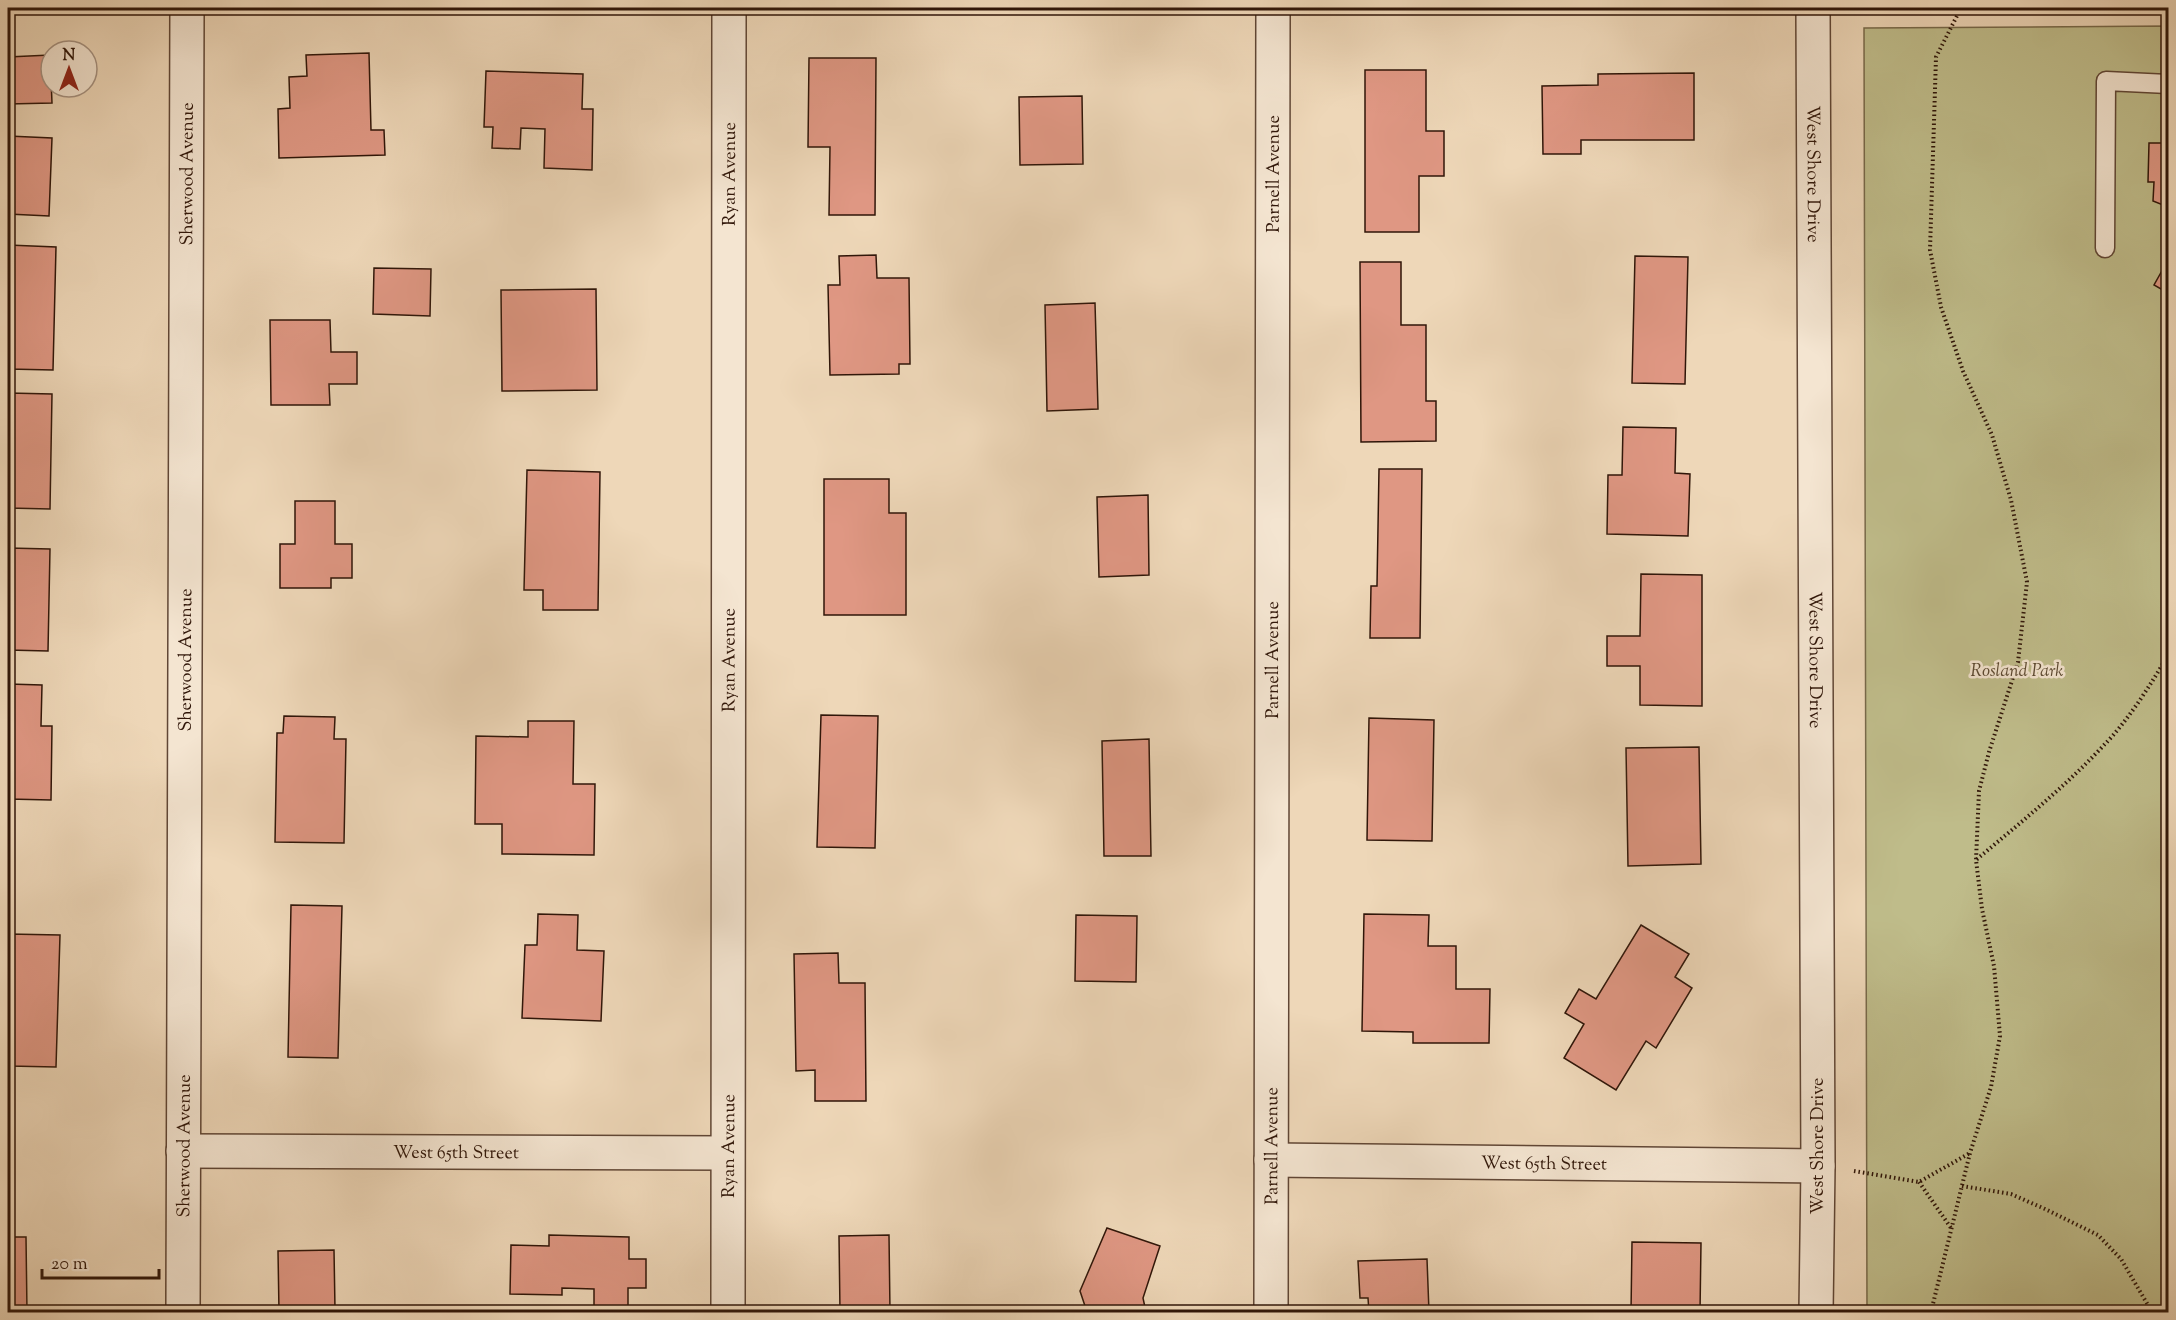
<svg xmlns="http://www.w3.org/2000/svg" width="2176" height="1320" font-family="'Sorts Mill Goudy',serif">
<rect width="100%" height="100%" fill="#eed7b8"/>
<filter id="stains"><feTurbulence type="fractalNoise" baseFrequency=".00333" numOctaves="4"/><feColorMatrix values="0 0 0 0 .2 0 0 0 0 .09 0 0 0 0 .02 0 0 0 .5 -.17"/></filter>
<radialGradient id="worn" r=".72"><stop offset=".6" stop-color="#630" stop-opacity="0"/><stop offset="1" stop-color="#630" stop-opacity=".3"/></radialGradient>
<path fill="#bfbc8a" stroke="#78694a" stroke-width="1.5" d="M2168 26V1312H1867L1864 28Z"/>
<g fill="#df9783" stroke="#301609" stroke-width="1.5">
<path d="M369 53 371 130H384L385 155 279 158 278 109 290 108 289 77 307 76 306 55Z"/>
<path d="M50 55 52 103 8 104V57Z"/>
<path d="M809 58H876L875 215H829L830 147H808Z"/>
<path d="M1365 70H1426V131H1444V176H1419V232H1365Z"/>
<path d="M486 71 583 74 582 109H593L592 170 544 168 545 129 521 128 520 149 492 148 493 127H484Z"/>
<path d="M1694 73V140H1581V154H1543L1542 86 1598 85V74Z"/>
<path d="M1082 96 1083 164 1020 165 1019 97Z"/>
<path d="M8 136 52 138 49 216 8 214Z"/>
<path d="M2149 143H2168V207L2153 201 2154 182H2148Z"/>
<path d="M8 245 56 247 53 370 8 369Z"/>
<path d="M876 255 877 278H909L910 364H899V374L830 375 828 285H840L839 256Z"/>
<path d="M1635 256 1688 257 1685 384 1632 383Z"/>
<path d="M2168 260V293L2154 285Z"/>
<path d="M1360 262H1401V325H1426V401H1436V441L1361 442Z"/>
<path d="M374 268 431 269 430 316 373 314Z"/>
<path d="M596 289 597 390 502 391 501 290Z"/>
<path d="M1095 303 1098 409 1047 411 1045 305Z"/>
<path d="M270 320H330L331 352H357V384H329L330 405H271Z"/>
<path d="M8 393 52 394 50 509 8 508Z"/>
<path d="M1623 427 1676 428 1675 473 1690 474 1688 536 1607 534 1608 475H1622Z"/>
<path d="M1379 469H1422L1420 638H1370L1371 586H1377Z"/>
<path d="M527 470 600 472 598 610H543V590H524Z"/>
<path d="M824 479H889V513H906V615H824Z"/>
<path d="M1148 495 1149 575 1099 577 1097 497Z"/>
<path d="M295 501H335V544H352V578H331V588H280V544H295Z"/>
<path d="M8 548 50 549 48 651 8 650Z"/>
<path d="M1641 574 1702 575V706L1640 705V666H1607V636H1640Z"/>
<path d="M8 684 42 685 41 726H52L51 800 8 799Z"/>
<path d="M821 715 878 716 875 848 817 847Z"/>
<path d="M284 716 335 717 334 739H346L344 843 275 842 277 733H283Z"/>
<path d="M1369 718 1434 720 1432 841 1367 840Z"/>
<path d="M528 721H574L573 784H595L594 855 502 854V824H475L476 736 528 737Z"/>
<path d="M1149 739 1151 856H1104L1102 741Z"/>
<path d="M1699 747 1701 864 1628 866 1626 748Z"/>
<path d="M291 905 342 906 338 1058 288 1057Z"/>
<path d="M538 914 578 915 577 950 604 951 601 1021 522 1018 525 945H537Z"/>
<path d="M1364 914 1429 915 1428 946H1456V989H1490L1489 1043H1413V1032L1362 1031Z"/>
<path d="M1076 915 1137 916 1136 982 1075 981Z"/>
<path d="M1641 925 1689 954 1675 977 1692 988 1656 1048 1646 1041 1616 1090 1564 1058 1584 1024 1565 1013 1579 989 1596 999Z"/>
<path d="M8 934 60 935 56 1067 9 1066Z"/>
<path d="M838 953 839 983H865L866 1101H815V1070L796 1071 794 954Z"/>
<path d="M1107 1228 1160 1246 1143 1298 1146 1312H1087L1080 1291Z"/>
<path d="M549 1235 629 1237V1259H646V1288H628V1312H594V1289L562 1288V1295L510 1294 511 1245 549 1246Z"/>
<path d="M889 1235 890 1312H840L839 1236Z"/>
<path d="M8 1237H26L27 1312H8Z"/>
<path d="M1632 1242 1701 1243 1700 1312H1631Z"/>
<path d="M334 1250 335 1309H350V1312H279L278 1251Z"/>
<path d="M1427 1259 1429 1312H1369L1368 1298H1360L1358 1261Z"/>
</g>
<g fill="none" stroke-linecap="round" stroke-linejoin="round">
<defs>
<path id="lane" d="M2105 248 2106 81 2168 84"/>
<g id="street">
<path id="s1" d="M1813 8 1818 1166 1816 1312"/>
<path id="s2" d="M183 1151 727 1153"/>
<path id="s3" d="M1271 1160 1818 1166"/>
<path id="s4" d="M183 1312 187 8"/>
<path id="s5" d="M728 1312 729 8"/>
<path id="s6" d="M1271 1312 1273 8"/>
</g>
</defs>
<use href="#lane" stroke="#604635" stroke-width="21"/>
<use href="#street" stroke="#604635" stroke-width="36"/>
<g stroke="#301609" stroke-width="4" stroke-dasharray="1.5 3" stroke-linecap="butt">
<path d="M1961 8 1936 57 1930 250 1941 307 1963 371 1992 435 2011 500 2027 582 2018 662 1989 752 1979 791 1976 860"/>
<path d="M1854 1171 1919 1182 1970 1153"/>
<path d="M1919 1182 1951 1228"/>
<path d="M1962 1186 2011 1194 2045 1209 2098 1235 2121 1259 2152 1312"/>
<path d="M1931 1312 1970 1153 1991 1087 2000 1036 1994 966 1982 909 1976 860C2020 823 2065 787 2104 745 2127 722 2152 683 2168 655"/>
</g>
<use href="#lane" stroke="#f4e5d1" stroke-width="18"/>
<use href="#street" stroke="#f4e5d1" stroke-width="33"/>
</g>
<g text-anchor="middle" stroke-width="5" stroke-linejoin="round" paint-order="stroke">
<g font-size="18" fill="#301609" stroke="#f4e5d1">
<text dy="6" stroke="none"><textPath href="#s4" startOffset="1138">Sherwood Avenue</textPath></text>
<text dy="6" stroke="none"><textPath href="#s5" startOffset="1138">Ryan Avenue</textPath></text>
<text dy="6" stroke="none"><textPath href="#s6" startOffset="1138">Parnell Avenue</textPath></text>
<text dy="6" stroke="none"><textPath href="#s1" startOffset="166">West Shore Drive</textPath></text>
<text dy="6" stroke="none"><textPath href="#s4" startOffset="652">Sherwood Avenue</textPath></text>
<text dy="6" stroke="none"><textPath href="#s5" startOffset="652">Ryan Avenue</textPath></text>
<text dy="6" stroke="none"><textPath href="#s6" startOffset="652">Parnell Avenue</textPath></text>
<text dy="6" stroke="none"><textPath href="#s1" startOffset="652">West Shore Drive</textPath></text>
<text dy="6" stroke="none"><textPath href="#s4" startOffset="166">Sherwood Avenue</textPath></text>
<text dy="6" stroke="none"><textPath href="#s5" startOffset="166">Ryan Avenue</textPath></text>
<text dy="6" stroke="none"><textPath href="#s6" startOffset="166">Parnell Avenue</textPath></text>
<text transform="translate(1817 1146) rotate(-90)" y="6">West Shore Drive</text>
<text dy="6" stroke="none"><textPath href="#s2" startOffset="273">West 65th Street</textPath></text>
<text dy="6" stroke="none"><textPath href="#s3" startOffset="273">West 65th Street</textPath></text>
</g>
<g font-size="18" font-style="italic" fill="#5b4830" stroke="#f4e5d1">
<text x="2017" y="676">Rosland Park</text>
</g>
</g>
<rect width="2176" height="1320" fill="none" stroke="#eed7b8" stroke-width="30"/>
<rect x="9" y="9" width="2158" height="1302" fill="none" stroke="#301609" stroke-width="3"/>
<rect x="15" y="15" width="2146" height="1290" fill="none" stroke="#301609" stroke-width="1.5"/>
<g transform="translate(69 69)"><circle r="28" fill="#f4e5d1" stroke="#a69281" stroke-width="1.5"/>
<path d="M0-4.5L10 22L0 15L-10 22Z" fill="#8f2418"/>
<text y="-9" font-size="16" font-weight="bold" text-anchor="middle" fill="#301609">N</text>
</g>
<path d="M42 1269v9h117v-9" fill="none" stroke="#301609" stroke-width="3"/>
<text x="51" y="1269" font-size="18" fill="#301609" stroke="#f4e5d1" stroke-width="4.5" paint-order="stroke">20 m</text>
<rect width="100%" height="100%" filter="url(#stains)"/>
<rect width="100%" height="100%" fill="url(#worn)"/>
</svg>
